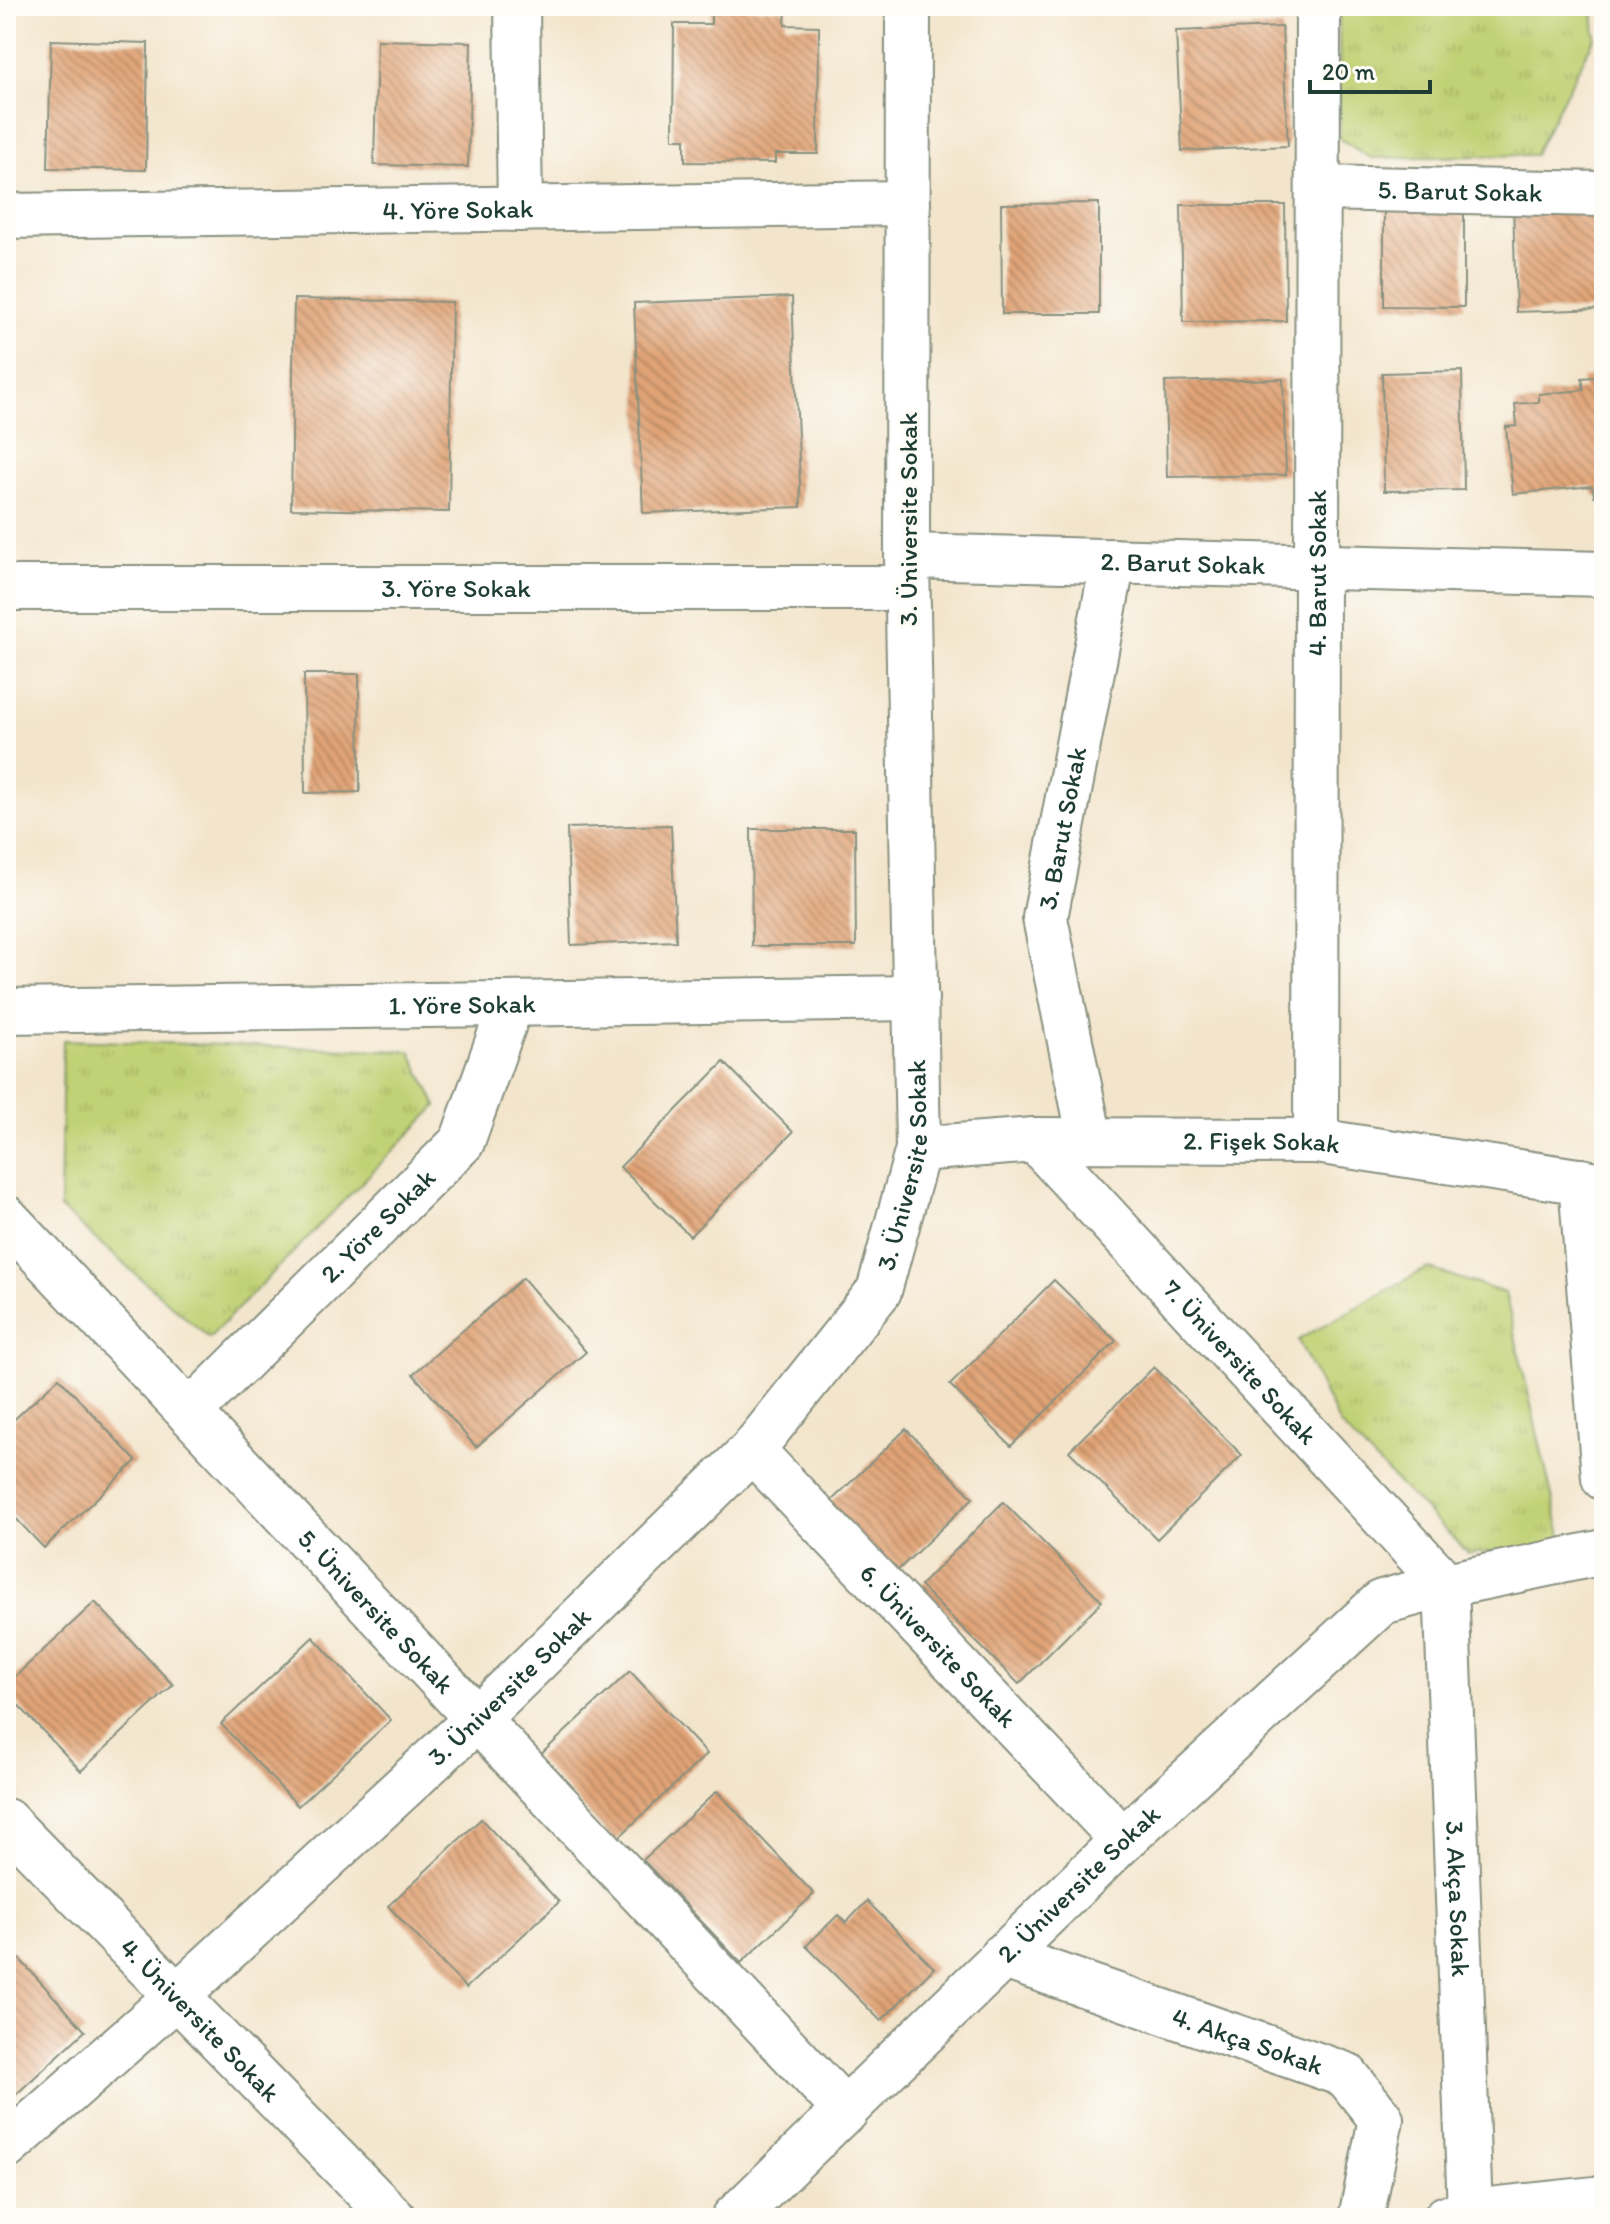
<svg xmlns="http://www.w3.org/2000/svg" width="1610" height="2224" font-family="Itim,sans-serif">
<defs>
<pattern id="park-tufts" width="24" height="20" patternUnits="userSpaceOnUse" patternTransform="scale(2)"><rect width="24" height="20" fill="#c1d174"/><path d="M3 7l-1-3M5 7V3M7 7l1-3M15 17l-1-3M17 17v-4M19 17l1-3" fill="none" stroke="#a5b465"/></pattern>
<pattern id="building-back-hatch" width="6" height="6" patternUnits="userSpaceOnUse" patternTransform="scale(2)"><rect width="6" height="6" fill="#e0a376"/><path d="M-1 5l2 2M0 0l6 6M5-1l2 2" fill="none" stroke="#b58662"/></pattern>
</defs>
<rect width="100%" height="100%" fill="#fdfcf7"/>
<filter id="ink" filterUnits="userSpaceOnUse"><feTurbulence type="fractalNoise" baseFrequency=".0125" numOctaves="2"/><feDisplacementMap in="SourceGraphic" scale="16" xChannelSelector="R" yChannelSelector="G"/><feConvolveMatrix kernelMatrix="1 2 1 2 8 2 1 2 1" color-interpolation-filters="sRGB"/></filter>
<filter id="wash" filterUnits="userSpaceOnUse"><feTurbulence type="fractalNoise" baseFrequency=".006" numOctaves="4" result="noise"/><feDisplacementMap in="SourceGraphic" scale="32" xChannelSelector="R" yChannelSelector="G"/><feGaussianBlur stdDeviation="1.8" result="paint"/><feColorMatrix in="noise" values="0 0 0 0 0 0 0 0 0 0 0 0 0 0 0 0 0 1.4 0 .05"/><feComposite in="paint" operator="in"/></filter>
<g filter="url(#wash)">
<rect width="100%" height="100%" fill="#f3e5cc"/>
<g fill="url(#park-tufts)" stroke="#708754" stroke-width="2">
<path d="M1339 6H1593L1595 37 1534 155 1371 158 1340 139Z"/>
<path d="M63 1040 410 1051 437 1106 209 1338 60 1208Z"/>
<path d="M1427 1268 1505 1293 1563 1544 1469 1554 1340 1425 1298 1340Z"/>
</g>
<g id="blocks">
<g fill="url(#building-back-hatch)">
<path d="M711 8 786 9 785 25 819 26 818 154H775V163L685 162V139H673L674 24H711Z"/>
<path d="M1282 27 1288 146 1182 151 1176 31Z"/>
<path d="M51 40 148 43 146 170 48 168Z"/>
<path d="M377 40 471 42 468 167 374 165Z"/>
<path d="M1384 194H1464V307L1384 306Z"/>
<path d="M1604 199V309L1516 312 1513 202Z"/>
<path d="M1099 203V314H1002L1001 204Z"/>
<path d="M1181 205H1285L1286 321 1183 322Z"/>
<path d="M792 297 801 507 643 513 634 303Z"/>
<path d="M294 299 452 302 449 512 291 509Z"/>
<path d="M1462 371 1464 490 1384 491 1382 373Z"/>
<path d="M1604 376V495L1594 496 1592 486 1513 494 1506 427 1517 426 1515 404 1539 402V394L1584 390 1582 378Z"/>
<path d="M1283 379 1286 475 1167 477 1165 382Z"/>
<path d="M304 674H359L360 792 305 793Z"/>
<path d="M671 825 676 941 571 945 567 828Z"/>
<path d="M751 829H855L856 946H752Z"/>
<path d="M724 1062 793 1132 690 1236 620 1167Z"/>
<path d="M523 1278 586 1352 476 1447 413 1374Z"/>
<path d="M1054 1280 1116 1341 1011 1446 950 1385Z"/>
<path d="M1154 1367 1242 1455 1157 1539 1069 1451Z"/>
<path d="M59 1378 136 1461 44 1548 6 1508V1427Z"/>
<path d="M906 1429 973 1498 895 1573 828 1504Z"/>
<path d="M1003 1502 1102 1601 1019 1684 920 1586Z"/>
<path d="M95 1602 173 1685 81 1771 6 1692V1685Z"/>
<path d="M313 1637 391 1720 298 1806 221 1724Z"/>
<path d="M630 1671 707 1754 615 1841 537 1758Z"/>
<path d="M717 1791 814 1894 741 1963 643 1860Z"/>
<path d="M481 1819 559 1902 466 1988 388 1906Z"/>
<path d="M867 1901 934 1968 881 2021 806 1946 838 1915 846 1923Z"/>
<path d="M6 1944 85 2031 10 2100 6 2096Z"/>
</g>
</g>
</g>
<g filter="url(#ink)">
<use href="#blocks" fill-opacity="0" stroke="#899180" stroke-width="2"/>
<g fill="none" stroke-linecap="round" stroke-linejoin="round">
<defs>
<g id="minor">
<path d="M517 6 520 209"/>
<path id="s1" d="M1318 188 1604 194"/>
<path id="s2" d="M6 216 908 203"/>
<path id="s3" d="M907 556 1604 574"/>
<path id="s4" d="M6 588H907"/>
<path id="s5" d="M6 1011 916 998"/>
<path id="s6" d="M1035 1140 1446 1585"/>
<path id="s7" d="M1090 1140 1045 918 1113 561"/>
<path id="s8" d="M1316 1141 1318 6"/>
<path id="s9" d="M918 1149 1035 1140 1316 1141 1604 1185"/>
<path d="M1581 1181 1604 1478"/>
<path id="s10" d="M6 1218 846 2111"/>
<path id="s11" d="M189 1413 462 1142 511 1004"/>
<path id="s12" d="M752 1450 1123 1840"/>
<path id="s13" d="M1446 1585 1470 2212"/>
<path id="s14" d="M6 1821 393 2218"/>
<path id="s15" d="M1002 1956 1346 2075 1381 2119 1361 2218"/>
<path id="s16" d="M6 2147 177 1996 477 1719 752 1450 879 1291 918 1149 907 556 908 6"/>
<path id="s17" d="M734 2218 1123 1840 1382 1602 1446 1585 1604 1552"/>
<path d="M1446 2218 1470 2212 1604 2198"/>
</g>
</defs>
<use href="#minor" stroke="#899180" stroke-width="48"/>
<use href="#minor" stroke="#fff" stroke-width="44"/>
</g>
</g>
<g text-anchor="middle" stroke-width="7" stroke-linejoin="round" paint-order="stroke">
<g font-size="26" fill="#1f3d34" stroke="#fdfcf7">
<text dy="9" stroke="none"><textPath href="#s1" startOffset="142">5. Barut Sokak</textPath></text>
<text dy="9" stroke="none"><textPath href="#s2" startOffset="452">4. Yöre Sokak</textPath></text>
<text transform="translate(908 519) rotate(-90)" y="9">3. Üniversite Sokak</text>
<text dy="9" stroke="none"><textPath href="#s3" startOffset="276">2. Barut Sokak</textPath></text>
<text dy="9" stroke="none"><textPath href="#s8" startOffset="568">4. Barut Sokak</textPath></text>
<text dy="9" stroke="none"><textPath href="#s4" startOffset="450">3. Yöre Sokak</textPath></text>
<text dy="9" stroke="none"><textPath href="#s7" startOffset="318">3. Barut Sokak</textPath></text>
<text dy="9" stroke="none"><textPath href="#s5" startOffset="456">1. Yöre Sokak</textPath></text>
<text dy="9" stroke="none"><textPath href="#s9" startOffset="344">2. Fişek Sokak</textPath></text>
<text dy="9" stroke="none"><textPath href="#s16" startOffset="1354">3. Üniversite Sokak</textPath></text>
<text dy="9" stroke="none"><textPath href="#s11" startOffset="266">2. Yöre Sokak</textPath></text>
<text dy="9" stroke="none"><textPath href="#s6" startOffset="302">7. Üniversite Sokak</textPath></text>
<text dy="9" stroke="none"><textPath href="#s10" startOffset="540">5. Üniversite Sokak</textPath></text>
<text dy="9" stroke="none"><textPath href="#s12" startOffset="270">6. Üniversite Sokak</textPath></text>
<text dy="9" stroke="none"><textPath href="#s16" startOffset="682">3. Üniversite Sokak</textPath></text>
<text dy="9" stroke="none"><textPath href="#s17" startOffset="480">2. Üniversite Sokak</textPath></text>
<text dy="9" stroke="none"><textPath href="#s13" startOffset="314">3. Akça Sokak</textPath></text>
<text dy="9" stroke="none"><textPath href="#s14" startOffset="278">4. Üniversite Sokak</textPath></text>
<text dy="9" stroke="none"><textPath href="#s15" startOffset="260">4. Akça Sokak</textPath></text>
</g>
</g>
<rect width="1610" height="2224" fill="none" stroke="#fdfcf7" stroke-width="32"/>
<path d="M1310 80v12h120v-12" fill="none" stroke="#1f3d34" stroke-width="4"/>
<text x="1322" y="80" font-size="24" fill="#1f3d34" stroke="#fdfcf7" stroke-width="6" paint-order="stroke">20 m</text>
</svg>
